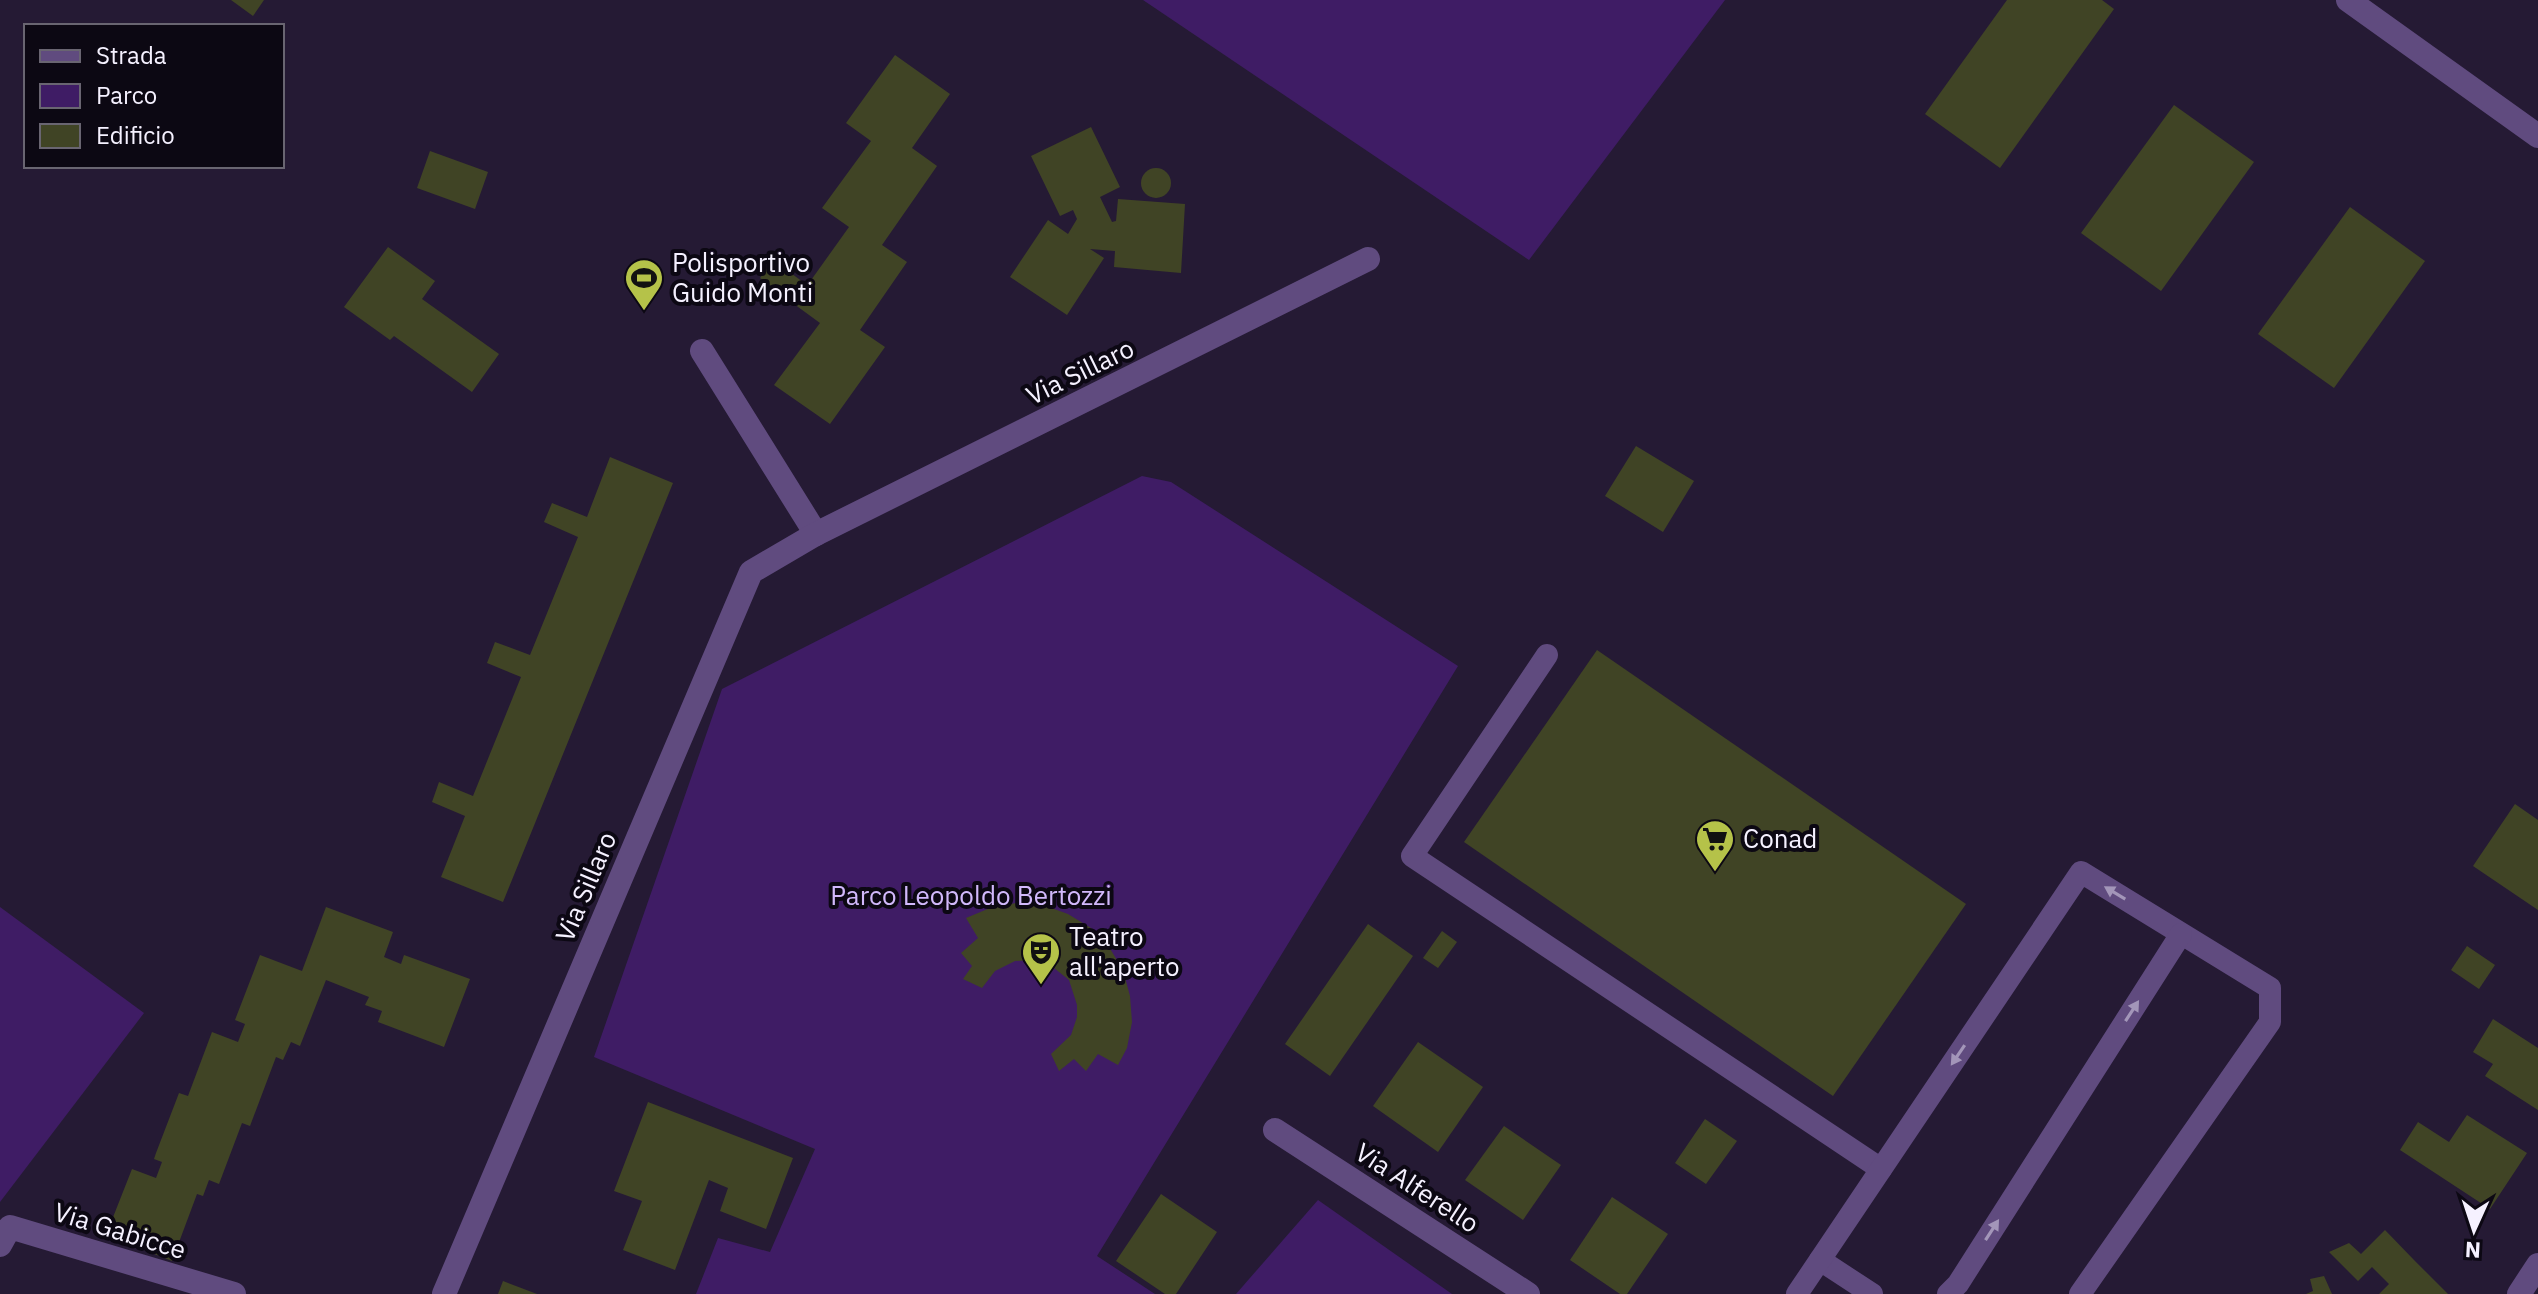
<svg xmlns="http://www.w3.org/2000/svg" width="2538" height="1294" font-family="'IBM Plex Sans',sans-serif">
<rect width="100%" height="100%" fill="#251a34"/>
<g fill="#3f1c65">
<path d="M1143 0H1725L1529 260Z"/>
<path d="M1142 476 1171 482 1458 666 1097 1256 1155 1294H696L718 1238 770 1252 815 1149 594 1057 722 689Z"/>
<path d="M0 907 144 1013 0 1202Z"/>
<path d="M1318 1200 1452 1294H1236Z"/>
</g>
<g fill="#404425">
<path d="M231 0H264L253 16Z"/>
<path d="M2007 0H2102L2114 9 2000 168 1925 114Z"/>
<path d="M895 55 950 94 912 148 937 166 882 245 907 262 860 330 885 347 830 424 774 385 820 323 794 304 849 227 822 208 871 141 846 123Z"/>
<path d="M2174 105 2254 162 2161 291 2081 233Z"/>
<path d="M1091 127 1120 187 1100 197 1112 222 1116 221 1118 199 1185 204 1181 273 1114 267 1115 251 1090 249 1104 258 1067 315 1010 277 1048 220 1068 234 1077 219 1073 210 1060 216 1031 156Z"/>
<path d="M430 151 488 172 475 209 417 188Z"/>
<circle cx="1156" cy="183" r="15"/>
<path d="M2350 207 2425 261 2334 388 2258 334Z"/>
<path d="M388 247 435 281 422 299 499 354 472 392 394 336 390 340 344 307Z"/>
<path d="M773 260 803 282 790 300 760 278Z"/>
<path d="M1636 446 1694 481 1663 532 1605 496Z"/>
<path d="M610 457 673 483 503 902 441 877 465 816 432 802 439 782 473 796 521 677 487 663 495 642 530 655 578 537 544 522 552 503 587 517Z"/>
<path d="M1597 650 1966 904 1833 1096 1464 842Z"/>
<path d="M2515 804 2538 820V910L2473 866Z"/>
<path d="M1016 903 1043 905 1068 914 1091 928 1109 947 1123 970 1130 996 1132 1022 1127 1048 1118 1065 1098 1054 1086 1071 1074 1059 1059 1071 1051 1054 1071 1035 1077 1017V1005L1069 980 1049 964 1036 960 1015 961 995 971 982 988 963 979 972 966 961 953 978 938 966 918 990 908Z"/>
<path d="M326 907 393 932 384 957 401 964 404 955 470 979 444 1047 378 1022 382 1011 365 1005 369 997 326 980 300 1046 291 1042 283 1060 276 1057 250 1126 242 1123 219 1184 209 1180 203 1196 197 1194 172 1261 106 1235 132 1169 156 1178 162 1162 154 1159 156 1153 179 1093 188 1096 212 1032 238 1042 245 1024 235 1020 260 955 302 971Z"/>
<path d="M1368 924 1413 956 1330 1076 1285 1044Z"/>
<path d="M1442 931 1457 942 1438 968 1423 958Z"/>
<path d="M2467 946 2495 965 2479 989 2451 970Z"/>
<path d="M2493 1019 2538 1048V1110L2485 1076 2493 1064 2473 1052Z"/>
<path d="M1418 1042 1483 1087 1438 1152 1373 1106Z"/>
<path d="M648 1102 793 1158 766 1229 720 1211 728 1188 709 1180 675 1270 623 1250 642 1201 614 1191Z"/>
<path d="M2467 1115 2527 1153 2490 1209 2400 1150 2418 1122 2449 1142Z"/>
<path d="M1705 1119 1737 1141 1706 1184 1675 1163Z"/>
<path d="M1504 1126 1561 1165 1523 1220 1465 1180Z"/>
<path d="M1161 1194 1217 1232 1176 1294H1165L1116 1261Z"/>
<path d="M1612 1197 1668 1234 1627 1294H1620L1570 1260Z"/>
<path d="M2385 1230 2414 1260 2448 1294H2379L2389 1284 2372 1267 2358 1281 2329 1252 2349 1243 2361 1254Z"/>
<path d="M2324 1276 2332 1294H2306L2313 1291 2310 1279Z"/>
<path d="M503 1281 537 1294H498Z"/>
</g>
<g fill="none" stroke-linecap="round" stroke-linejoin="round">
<g stroke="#604b7f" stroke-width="22">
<path d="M1547 655 1412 856 1881 1169"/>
<path d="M1820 1260 1872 1294"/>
<path d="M1797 1294 2081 872 2270 988V1022L2080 1294"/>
<path d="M1948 1294 1958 1284 2181 934"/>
</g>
<g stroke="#604b7f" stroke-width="24">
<path d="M2348 0 2538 136"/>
<path d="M702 351 816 534"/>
<path d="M1275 1130 1528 1294"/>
<path d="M0 1245 10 1227 234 1294"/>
<path d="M444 1294 751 572 816 534 1368 259"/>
<path d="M2519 1294 2538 1265"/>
</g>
</g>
<defs><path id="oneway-solid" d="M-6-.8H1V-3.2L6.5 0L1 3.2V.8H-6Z" transform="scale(2)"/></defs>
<g fill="#a396b9">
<use href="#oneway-solid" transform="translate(2115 893) rotate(-149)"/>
<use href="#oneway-solid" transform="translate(2132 1011) rotate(-57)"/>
<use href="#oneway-solid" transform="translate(1958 1055) rotate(124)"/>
<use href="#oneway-solid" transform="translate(1992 1230) rotate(-57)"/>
</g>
<defs>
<symbol id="stadium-pin" viewBox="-11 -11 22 30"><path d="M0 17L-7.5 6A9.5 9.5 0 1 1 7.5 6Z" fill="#b5c249" stroke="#0c0813"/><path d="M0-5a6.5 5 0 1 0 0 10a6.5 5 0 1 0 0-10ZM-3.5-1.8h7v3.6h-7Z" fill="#111"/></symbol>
<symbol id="supermarket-pin" viewBox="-11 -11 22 30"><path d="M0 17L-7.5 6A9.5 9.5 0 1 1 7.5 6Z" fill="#b5c249" stroke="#0c0813"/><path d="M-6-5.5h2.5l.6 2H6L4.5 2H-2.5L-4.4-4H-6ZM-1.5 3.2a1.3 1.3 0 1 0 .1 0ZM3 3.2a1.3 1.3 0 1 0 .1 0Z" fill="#111"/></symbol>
<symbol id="theatre-pin" viewBox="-11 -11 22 30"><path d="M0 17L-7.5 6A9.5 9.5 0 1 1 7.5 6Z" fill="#b5c249" stroke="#0c0813"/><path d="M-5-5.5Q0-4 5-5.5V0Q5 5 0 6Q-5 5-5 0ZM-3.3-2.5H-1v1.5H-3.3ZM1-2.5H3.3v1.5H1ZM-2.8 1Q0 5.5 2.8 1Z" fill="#111"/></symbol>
</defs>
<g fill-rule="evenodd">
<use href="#stadium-pin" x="622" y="256" width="44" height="60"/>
<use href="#supermarket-pin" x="1693" y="817" width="44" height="60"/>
<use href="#theatre-pin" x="1019" y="930" width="44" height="60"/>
</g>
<g text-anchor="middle" stroke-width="8" stroke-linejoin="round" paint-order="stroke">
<g font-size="26" fill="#f5f1ff" stroke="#0c0813" text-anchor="start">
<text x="672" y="272">Polisportivo<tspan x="672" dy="30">Guido Monti</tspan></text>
<text x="1743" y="848">Conad</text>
<text x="1069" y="946">Teatro<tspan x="1069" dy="30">all'aperto</tspan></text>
</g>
<g font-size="26" fill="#f5f1ff" stroke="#0c0813">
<text transform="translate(1080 372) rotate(-26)" y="9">Via Sillaro</text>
<text transform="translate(586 887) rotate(-67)" y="9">Via Sillaro</text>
<text transform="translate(1417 1188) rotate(33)" y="9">Via Alferello</text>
<text transform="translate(120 1231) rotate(17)" y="9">Via Gabicce</text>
</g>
<g font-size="26" fill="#d1b8fb" stroke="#0c0813">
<text x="971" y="905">Parco Leopoldo Bertozzi</text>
</g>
</g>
<rect x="24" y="24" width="260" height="144" fill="#0c0813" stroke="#696571" stroke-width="2"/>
<rect x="40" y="50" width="40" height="12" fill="#604b7f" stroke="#696571" stroke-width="2"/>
<text x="96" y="64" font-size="24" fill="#f5f1ff">Strada</text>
<rect x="40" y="84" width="40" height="24" fill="#3f1c65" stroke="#696571" stroke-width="2"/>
<text x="96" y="104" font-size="24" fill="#f5f1ff">Parco</text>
<rect x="40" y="124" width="40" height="24" fill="#404425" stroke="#696571" stroke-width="2"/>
<text x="96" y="144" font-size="24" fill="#f5f1ff">Edificio</text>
<g transform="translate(2474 1230) rotate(183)" stroke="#0c0813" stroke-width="6" paint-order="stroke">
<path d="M0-6L14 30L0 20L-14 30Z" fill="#f5f1ff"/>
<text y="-12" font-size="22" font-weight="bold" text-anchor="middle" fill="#f5f1ff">N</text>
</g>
</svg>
